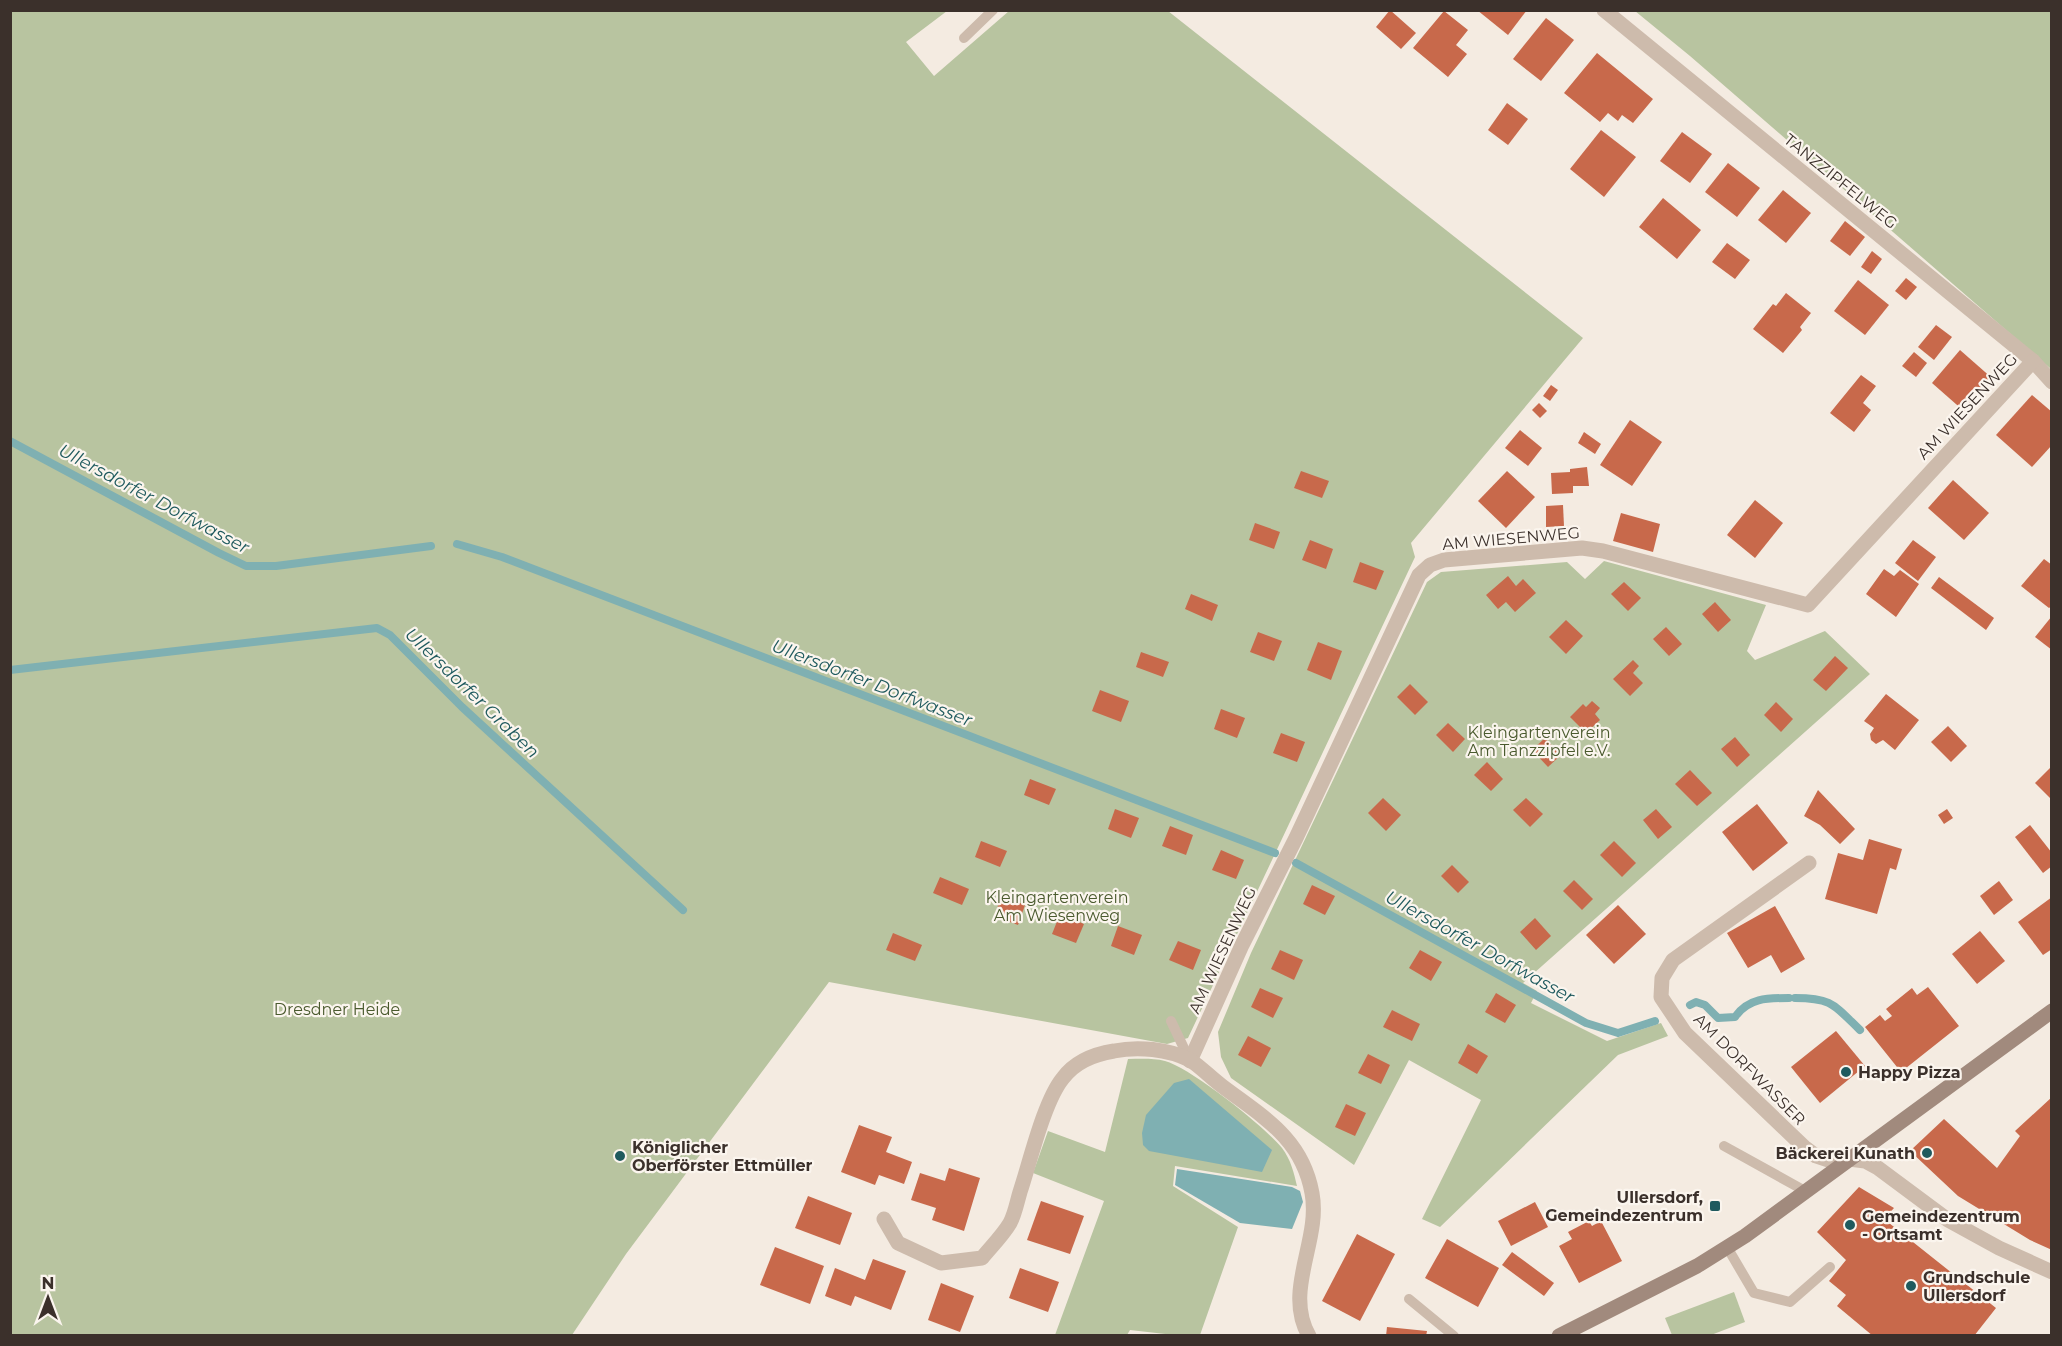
<svg xmlns="http://www.w3.org/2000/svg" width="2062" height="1346" font-family="Montserrat,sans-serif">
<rect width="100%" height="100%" fill="#f4ebe1"/>
<g fill="#b8c4a0">
<path d="M10 11H947L906 42 934 76 1009 11H1168L1583 338 1411 543 1415 557 1188 1038 1167 1044 829 982 626 1254 572 1335H11Z"/>
<path d="M1635 11H2051V369L1690 56Z"/>
<path d="M1604 561 1766 605 1747 651 1755 660 1825 631 1870 674 1523 983 1537 991 1531 1003 1607 1041 1661 1023 1668 1036 1618 1055 1440 1227 1422 1219 1481 1100 1409 1060 1354 1165 1231 1078 1221 1057 1218 1032 1251 953 1427 582 1441 572 1567 562 1585 579Z"/>
<path d="M1128 1059C1140 1059 1153 1058 1165 1061 1191 1068 1264 1126 1282 1148 1291 1160 1294 1173 1297 1186L1175 1166 1173 1186 1238 1227 1200 1335H1174L1130 1330 1127 1335H1055L1104 1201 1033 1173 1048 1131 1105 1152Z"/>
<path d="M1734 1292 1745 1322 1711 1335H1672L1665 1318Z"/>
</g>
<g fill="#7fb0b2">
<path d="M1189 1079 1272 1150 1262 1172 1149 1151 1143 1145 1142 1133 1146 1115 1174 1083Z"/>
<path d="M1177 1169 1292 1187 1300 1191 1303 1202 1292 1229 1240 1223 1175 1185Z"/>
</g>
<g fill="none" stroke-linecap="round" stroke-linejoin="round">
<g stroke="#7fb0b2" stroke-width="8">
<path d="M10 441 219 553 246 566H276L431 546"/>
<path d="M457 544 502 557 1275 853"/>
<path d="M10 670 377 628 390 635 462 707 683 910"/>
<path d="M1296 863 1586 1023 1618 1033 1655 1021"/>
<path d="M1795 998C1832 998 1834 1005 1860 1030"/>
<path d="M1690 1005 1696 1002 1705 1005 1718 1018 1735 1017C1748 998 1767 998 1789 998"/>
</g>
</g>
<g fill="#c8694b">
<path d="M1390 10 1416 33 1401 49 1376 27Z"/>
<path d="M1477 10H1527L1508 35Z"/>
<path d="M1444 11 1468 30 1456 45 1467 54 1448 77 1413 48Z"/>
<path d="M1546 18 1574 40 1541 81 1513 59Z"/>
<path d="M1597 53 1653 99 1633 123 1622 115 1618 121 1608 113 1600 122 1564 93Z"/>
<path d="M1507 103 1528 119 1508 145 1488 130Z"/>
<path d="M1601 130 1636 157 1604 197 1570 169Z"/>
<path d="M1682 132 1712 154 1690 183 1660 161Z"/>
<path d="M1728 163 1760 188 1737 217 1705 192Z"/>
<path d="M1783 190 1811 213 1786 243 1758 220Z"/>
<path d="M1663 198 1701 230 1677 259 1639 227Z"/>
<path d="M1845 221 1865 237 1850 256 1830 241Z"/>
<path d="M1727 243 1750 260 1735 279 1712 262Z"/>
<path d="M1872 251 1882 259 1871 274 1861 267Z"/>
<path d="M1906 278 1917 287 1906 300 1895 291Z"/>
<path d="M1858 280 1889 305 1865 335 1834 311Z"/>
<path d="M1786 293 1811 313 1800 327 1802 330 1783 353 1753 329 1773 304 1776 306Z"/>
<path d="M1936 325 1952 337 1934 360 1918 347Z"/>
<path d="M1960 350 1993 379 1965 412 1932 383Z"/>
<path d="M1914 352 1927 363 1916 377 1902 366Z"/>
<path d="M1861 375 1876 386 1863 403 1871 410 1854 432 1830 413Z"/>
<path d="M1551 385 1558 390 1550 401 1543 396Z"/>
<path d="M2032 395 2052 412V445L2032 467 1996 435Z"/>
<path d="M1539 403 1547 411 1540 418 1532 410Z"/>
<path d="M1630 420 1662 442 1632 486 1600 465Z"/>
<path d="M1520 430 1542 448 1528 466 1505 448Z"/>
<path d="M1584 432 1601 444 1595 454 1578 443Z"/>
<path d="M1587 467 1589 486H1573V493L1552 494 1551 473 1570 472V469Z"/>
<path d="M1301 471 1329 481 1322 498 1294 488Z"/>
<path d="M1507 471 1535 497 1506 528 1478 501Z"/>
<path d="M1953 480 1989 513 1964 540 1928 508Z"/>
<path d="M1755 500 1783 523 1755 558 1727 535Z"/>
<path d="M1563 505 1564 526 1546 527V506Z"/>
<path d="M1621 513 1660 524 1653 552 1613 541Z"/>
<path d="M1255 523 1280 532 1274 549 1249 540Z"/>
<path d="M1310 540 1333 549 1326 569 1302 560Z"/>
<path d="M1913 540 1936 557 1918 581 1895 563Z"/>
<path d="M2044 559 2052 565V606L2049 608 2021 586Z"/>
<path d="M1360 562 1384 571 1376 590 1353 582Z"/>
<path d="M1884 569 1894 576 1900 570 1919 584 1896 617 1866 594Z"/>
<path d="M1508 576 1516 586 1523 579 1536 593 1515 612 1506 602 1498 609 1486 595Z"/>
<path d="M1939 577 1994 618 1986 630 1931 588Z"/>
<path d="M1624 582 1641 598 1628 611 1611 594Z"/>
<path d="M1191 594 1218 605 1212 621 1185 609Z"/>
<path d="M1715 602 1731 620 1718 632 1702 614Z"/>
<path d="M2052 616V650L2035 637Z"/>
<path d="M1566 620 1583 636 1566 654 1549 637Z"/>
<path d="M1666 627 1682 644 1669 656 1653 639Z"/>
<path d="M1258 632 1282 641 1274 661 1250 652Z"/>
<path d="M1318 642 1342 651 1331 680 1307 670Z"/>
<path d="M1141 652 1169 662 1163 677 1136 667Z"/>
<path d="M1835 656 1848 668 1826 691 1813 680Z"/>
<path d="M1633 660 1639 666 1633 673 1643 683 1630 696 1613 679Z"/>
<path d="M1410 684 1428 702 1415 715 1397 697Z"/>
<path d="M1100 690 1129 701 1121 722 1092 711Z"/>
<path d="M1886 694 1919 720 1895 750 1883 740 1876 744 1871 740 1870 734 1874 728 1864 721Z"/>
<path d="M1592 701 1600 708 1595 714 1600 720 1586 733 1570 717 1583 704 1586 707Z"/>
<path d="M1776 702 1793 719 1781 732 1764 715Z"/>
<path d="M1221 709 1245 718 1237 738 1214 729Z"/>
<path d="M1448 723 1465 739 1453 752 1436 735Z"/>
<path d="M1948 726 1967 746 1951 762 1931 742Z"/>
<path d="M1281 733 1305 742 1297 762 1273 753Z"/>
<path d="M1735 737 1750 755 1737 767 1721 749Z"/>
<path d="M1545 738 1561 755 1548 767 1532 750Z"/>
<path d="M1487 762 1503 779 1491 791 1474 775Z"/>
<path d="M2050 768 2052 769V800L2035 783Z"/>
<path d="M1690 770 1712 793 1697 806 1675 784Z"/>
<path d="M1030 779 1056 789 1049 805 1024 795Z"/>
<path d="M1818 790 1855 829 1840 844 1820 825 1804 816Z"/>
<path d="M1383 798 1401 815 1386 831 1368 813Z"/>
<path d="M1526 798 1543 814 1530 827 1513 810Z"/>
<path d="M1757 804 1788 843 1753 871 1722 832Z"/>
<path d="M1115 809 1139 818 1131 838 1108 829Z"/>
<path d="M1656 809 1672 827 1658 839 1643 820Z"/>
<path d="M1947 809 1953 818 1944 824 1938 815Z"/>
<path d="M2030 825 2052 853V866L2043 873 2015 837Z"/>
<path d="M1170 826 1193 835 1186 855 1162 846Z"/>
<path d="M1869 839 1902 849 1896 870 1890 868 1877 914 1825 899 1838 853 1863 860Z"/>
<path d="M981 841 1007 851 1000 867 975 857Z"/>
<path d="M1614 841 1636 863 1622 877 1600 855Z"/>
<path d="M1221 850 1244 860 1236 879 1212 870Z"/>
<path d="M1452 865 1469 882 1458 893 1441 876Z"/>
<path d="M940 877 969 889 962 905 933 893Z"/>
<path d="M1574 880 1593 899 1582 910 1563 891Z"/>
<path d="M1999 881 2013 900 1994 915 1980 896Z"/>
<path d="M1312 885 1335 896 1325 915 1303 904Z"/>
<path d="M1002 896 1025 905 1018 925 994 916Z"/>
<path d="M2052 897V949L2043 955 2018 922Z"/>
<path d="M1618 905 1646 934 1614 964 1586 935Z"/>
<path d="M1775 906 1805 959 1781 973 1771 955 1748 968 1727 933Z"/>
<path d="M1060 914 1084 924 1076 943 1052 934Z"/>
<path d="M1535 918 1551 936 1536 950 1520 932Z"/>
<path d="M1118 926 1142 935 1134 955 1111 946Z"/>
<path d="M1980 931 2005 961 1977 984 1952 954Z"/>
<path d="M893 933 922 945 915 961 886 950Z"/>
<path d="M1178 941 1201 950 1193 970 1169 960Z"/>
<path d="M1280 950 1303 960 1294 980 1271 969Z"/>
<path d="M1420 950 1442 962 1431 981 1409 968Z"/>
<path d="M1928 987 1959 1026 1901 1072 1865 1027 1880 1015 1885 1021 1892 1016 1886 1009 1912 988 1917 995Z"/>
<path d="M1260 988 1283 998 1273 1018 1251 1007Z"/>
<path d="M1496 993 1516 1005 1505 1023 1485 1012Z"/>
<path d="M1392 1010 1420 1024 1412 1041 1383 1027Z"/>
<path d="M1836 1031 1865 1066 1820 1103 1791 1067Z"/>
<path d="M1248 1036 1271 1048 1261 1067 1238 1055Z"/>
<path d="M1468 1044 1488 1056 1477 1074 1458 1063Z"/>
<path d="M1368 1054 1390 1065 1381 1084 1358 1073Z"/>
<path d="M2052 1097V1250L2030 1240 1958 1196 1910 1151 1944 1119 1997 1168 2020 1136 2015 1131Z"/>
<path d="M1346 1104 1366 1113 1355 1136 1335 1127Z"/>
<path d="M859 1125 892 1137 886 1152 912 1162 904 1184 879 1175 875 1185 841 1172Z"/>
<path d="M949 1168 980 1178 964 1231 932 1220 936 1208 911 1200 920 1173 945 1181Z"/>
<path d="M1859 1187 1894 1208 1884 1219 1996 1308 1974 1336H1873L1837 1306 1846 1295 1829 1281 1846 1260 1817 1232Z"/>
<path d="M808 1196 852 1213 840 1245 795 1228Z"/>
<path d="M1041 1201 1084 1216 1070 1254 1027 1240Z"/>
<path d="M1535 1202 1548 1227 1511 1246 1498 1221Z"/>
<path d="M1589 1221 1592 1226 1601 1221 1622 1261 1579 1283 1559 1246 1572 1239 1568 1232Z"/>
<path d="M1357 1234 1395 1254 1360 1321 1322 1301Z"/>
<path d="M1447 1239 1499 1268 1478 1307 1425 1278Z"/>
<path d="M775 1247 824 1266 810 1304 760 1285Z"/>
<path d="M1512 1252 1554 1283 1544 1296 1502 1265Z"/>
<path d="M873 1259 906 1271 891 1310 855 1296 851 1306 825 1296 835 1268 865 1280Z"/>
<path d="M1020 1268 1059 1282 1048 1312 1009 1298Z"/>
<path d="M941 1283 974 1296 960 1332 928 1320Z"/>
<path d="M1387 1327 1427 1331 1426 1336H1386Z"/>
</g>
<g fill="none" stroke-linecap="round" stroke-linejoin="round">
<g stroke="#cdbbac" stroke-width="10">
<path d="M964 38 993 10"/>
<path d="M1171 1021 1190 1061"/>
<path d="M1724 1146 1807 1192"/>
<path d="M1727 1247 1754 1293 1790 1302 1830 1267"/>
<path d="M1409 1299 1454 1336"/>
</g>
<g stroke="#cdbbac" stroke-width="15">
<path d="M1604 10 2033 361 2052 382"/>
<path d="M1809 863 1673 960 1662 978 1661 997 1685 1033 1804 1147 1816 1156 1831 1161 1849 1159 1865 1161 1878 1168 1948 1220 1999 1248 2052 1272"/>
<path d="M1190 1061 1242 945 1296 838 1419 575 1430 565 1444 560 1582 548 1603 551 1808 605 2033 361"/>
<path d="M884 1219 898 1243 941 1263 982 1258C991 1247 1003 1235 1010 1223 1015 1214 1017 1202 1020 1192 1030 1162 1044 1101 1063 1078 1075 1062 1095 1054 1114 1051 1138 1046 1168 1049 1190 1060 1201 1067 1211 1078 1222 1086 1263 1117 1302 1138 1312 1193 1321 1241 1283 1290 1309 1336"/>
</g>
<path stroke="#a18a7d" stroke-width="15" d="M1559 1336 1697 1266 1745 1236 2052 1011"/>
</g>
<g fill="#1f5a5e" stroke="#fbf5ee" stroke-width="2">
<circle cx="1846" cy="1072" r="6"/>
<circle cx="1927" cy="1153" r="6"/>
<circle cx="620" cy="1156" r="6"/>
<rect x="1709" y="1200" width="12" height="12" rx="3"/>
<circle cx="1850" cy="1225" r="6"/>
<circle cx="1911" cy="1286" r="6"/>
</g>
<g text-anchor="middle" stroke-width="4.5" stroke-linejoin="round" paint-order="stroke">
<g font-size="16" fill="#3b302b" stroke="#fbf5ee">
<text transform="translate(1841 181) rotate(39)" y="6">TANZZIPFELWEG</text>
<text transform="translate(1967 406) rotate(-47)" y="6">AM WIESENWEG</text>
<text transform="translate(1511 538) rotate(-5)" y="6">AM WIESENWEG</text>
<text transform="translate(1222 950) rotate(-65)" y="6">AM WIESENWEG</text>
<text transform="translate(1750 1069) rotate(45)" y="6">AM DORFWASSER</text>
</g>
<g font-size="16" fill="#4a5a2e" stroke="#fbf5ee">
<text x="1539" y="738">Kleingartenverein<tspan x="1539" dy="18">Am Tanzzipfel e.V.</tspan></text>
<text x="1057" y="903">Kleingartenverein<tspan x="1057" dy="18">Am Wiesenweg</tspan></text>
<text x="337" y="1015">Dresdner Heide</text>
</g>
<g font-size="16" font-weight="bold" fill="#3b302b" stroke="#fbf5ee" text-anchor="start">
<text x="1858" y="1078">Happy Pizza</text>
<text x="632" y="1153">Königlicher<tspan x="632" dy="18">Oberförster Ettmüller</tspan></text>
<text x="1915" y="1159" text-anchor="end">Bäckerei Kunath</text>
<text x="1703" y="1203" text-anchor="end">Ullersdorf,<tspan x="1703" dy="18">Gemeindezentrum</tspan></text>
<text x="1862" y="1222">Gemeindezentrum<tspan x="1862" dy="18">- Ortsamt</tspan></text>
<text x="1923" y="1283">Grundschule<tspan x="1923" dy="18">Ullersdorf</tspan></text>
</g>
<g font-size="18" font-style="italic" fill="#1f5a5e" stroke="#fbf5ee">
<text transform="translate(154 499) rotate(28)" y="6">Ullersdorfer Dorfwasser</text>
<text transform="translate(872 683) rotate(21)" y="6">Ullersdorfer Dorfwasser</text>
<text transform="translate(472 693) rotate(44)" y="6">Ullersdorfer Graben</text>
<text transform="translate(1480 947) rotate(29)" y="6">Ullersdorfer Dorfwasser</text>
</g>
</g>
<rect width="2062" height="1346" fill="none" stroke="#3b302b" stroke-width="24"/>
<g transform="translate(48 1298)" stroke="#fbf5ee" stroke-width="4.5" paint-order="stroke">
<path d="M0-4.5L10 22L0 15L-10 22Z" fill="#3b302b"/>
<text y="-9" font-size="16" font-weight="bold" text-anchor="middle" fill="#3b302b">N</text>
</g>
</svg>
